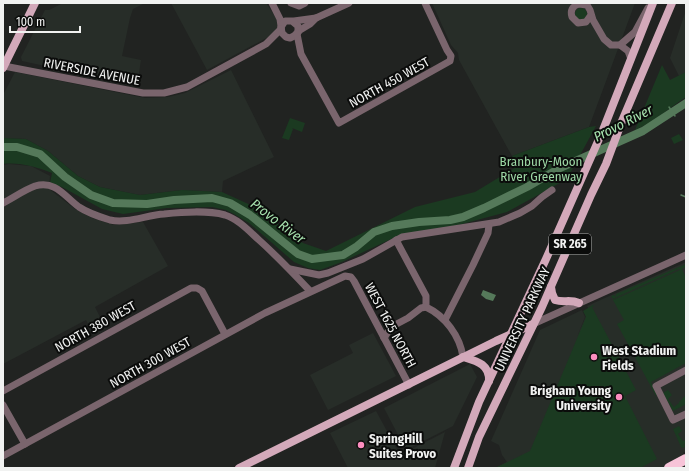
<svg xmlns="http://www.w3.org/2000/svg" width="689" height="471" font-family="'Fira Sans Condensed',sans-serif">
<rect width="100%" height="100%" fill="#212321"/>
<g fill="#272d28">
<path d="M63 3H145L133 9 130 18 122 56 141 60 137 86 22 61 21 57 45 10H49Z"/>
<path d="M171 3H266L277 19 278 28 272 35 207 70Z"/>
<path d="M432 3H635L589 127 512 156 459 60 458 53 451 45Z"/>
<path d="M686 10V72L679 76 670 58Z"/>
<path d="M231 70 274 157 223 181 222 192 182 190 140 195 100 187 78 176 48 151 26 139 3 138V95L15 72 145 98 168 97 185 93Z"/>
<path d="M9 164 31 166 50 176 49 189 75 209 92 218 114 225 143 222 168 266 95 307 105 327 93 333 86 320 3 364V165Z"/>
<path d="M686 262V451L683 453 686 460V468H495L507 462 502 455 499 445 491 441 540 330 582 310 585 317 577 337 589 309 587 306Z"/>
<path d="M373 333 396 376 328 410 310 375 353 353 349 345Z"/>
<path d="M470 364 477 377 453 426 406 450 384 408Z"/>
<path d="M376 411 400 455 445 432 435 468H348L330 433Z"/>
</g>
<g fill="#1b3a21">
<circle cx="581" cy="14" r="6"/>
<path d="M662 65 670 80 686 72V97C669 108 654 122 635 130Z"/>
<path d="M290 118 305 123 302 132 292 128 293 129 289 140 282 138Z"/>
<path d="M596 126 567 179 507 212 451 227 402 234 342 262 320 270 308 268 294 262 249 223 234 214 226 210 212 207 167 208 123 214 102 209 62 187 50 183 52 173C36 167 20 162 3 164V138L26 139 48 151 78 176 100 187 140 195 182 190 222 192 259 209 303 243 326 251 415 207 475 192 518 166 512 156 589 127Z"/>
<path d="M679 134 683 140 674 144 671 138Z"/>
<path d="M686 264V267L682 269 686 278V363L651 382 657 395 656 396 617 324 624 320 613 300 680 270 679 269 613 299 611 296 614 295 616 297V294Z"/>
<path d="M593 305 594 306 592 307 636 390 625 396 657 459 640 468H495L530 451 586 317 583 311Z"/>
<path d="M668 390 672 395 668 399 674 407 679 403V402L686 395V404L673 411 663 393Z"/>
<path d="M679 426 682 431 678 434 683 441 686 440V443L682 446 686 444V446L683 448 681 447 673 429Z"/>
</g>
<path fill="#55795a" d="M483 290 496 295 493 301 486 299 481 295Z"/>
<g fill="none" stroke-linecap="round" stroke-linejoin="round">
<g stroke="#55795a" stroke-width="1.5">
<path d="M669 107 675 116"/>
<path d="M681 195 686 197"/>
</g>
<path stroke="#55795a" stroke-width="8" d="M3 147H17L40 154 65 177 91 195 113 203 147 204 174 200 212 198 230 203 250 215 298 254 312 259 343 255 356 247 374 232 392 226 419 222 450 220 463 217 484 208 527 187 560 168 643 131 686 103"/>
<g stroke="#7a656d" stroke-width="7">
<path d="M272 3 280 19 282 33 286 37 290 38 294 36 300 30 310 24 316 18 349 3"/>
<path d="M291 3 299 6 305 3"/>
<path d="M591 15 586 22 578 23 572 17C570 11 572 6 579 4L587 5 590 10 593 20 604 39 611 45H620L635 32 648 8"/>
<path d="M294 21 316 18"/>
<path d="M281 27 285 21H292L298 26V32"/>
<path d="M297 34 301 54 339 123 450 61 451 56 447 50 425 3"/>
<path d="M620 45 628 51 631 59"/>
<path d="M4 66 143 93H164L187 87 266 44 281 29"/>
<path d="M3 203C13 198 24 190 35 186 56 180 65 197 79 207 88 213 100 217 110 220 127 224 147 215 164 214 183 212 206 210 225 215 238 219 249 231 259 240 277 256 294 274 310 291"/>
<path d="M396 240 426 296V307C445 316 460 336 463 357"/>
<path d="M290 269 319 275 328 273 363 259 402 237 499 222 520 213 532 206 542 197 552 190"/>
<path d="M445 320 473 265 488 233 489 225"/>
<path d="M533 324 686 255"/>
<path d="M384 338 391 327 408 318 421 308 426 307"/>
<path d="M686 370 656 386 673 420 686 414"/>
<path d="M3 391 191 288H197L202 291 225 334"/>
<path d="M3 405 25 444"/>
<path d="M3 456 265 313 345 276 351 277 354 281 409 385"/>
</g>
<g stroke="#d3a9ba" stroke-width="8">
<path d="M3 68 35 3"/>
<path d="M551 287 552 293 555 300C564 303 570 299 579 303"/>
<path d="M463 357C476 361 490 364 489 381"/>
<path d="M239 468 496 341 533 324"/>
<path d="M454 468 479 402 546 259 603 130 653 3"/>
<path d="M468 468 479 437 542 307 591 195 606 164 622 121 672 3"/>
</g>
<path stroke="#f7c4d8" stroke-width="10" d="M669 468 686 459"/>
</g>
<g fill="#fd8ebf" stroke="#0b0c0b" stroke-width="1.5">
<circle cx="594" cy="357" r="4"/>
<circle cx="619" cy="397" r="4"/>
<circle cx="361" cy="445" r="4"/>
</g>
<g text-anchor="middle" stroke-width="4" stroke-linejoin="round" paint-order="stroke">
<rect fill="#0b0c0b" stroke="#acadac" stroke-width="1" x="549" y="234" width="42" height="20" rx="3"/>
<g font-size="12" font-weight="bold" fill="#f1f2f1">
<text x="570" y="248">SR 265</text>
</g>
<g font-size="13" fill="#f1f2f1" stroke="#0b0c0b">
<text transform="translate(92 71) rotate(11)" y="5">RIVERSIDE AVENUE</text>
<text transform="translate(389 82) rotate(-29)" y="5">NORTH 450 WEST</text>
<text transform="translate(522 319) rotate(-65)" y="5">UNIVERSITY PARKWAY</text>
<text transform="translate(391 325) rotate(62)" y="5">WEST 1625 NORTH</text>
<text transform="translate(95 326) rotate(-29)" y="5">NORTH 380 WEST</text>
<text transform="translate(150 362) rotate(-29)" y="5">NORTH 300 WEST</text>
</g>
<g font-size="13" fill="#9dd7a5" stroke="#0b0c0b">
<text x="541" y="166">Branbury-Moon<tspan x="541" dy="15">River Greenway</tspan></text>
</g>
<g font-size="13" font-weight="bold" fill="#f1f2f1" stroke="#0b0c0b" text-anchor="start">
<text x="602" y="355">West Stadium<tspan x="602" dy="15">Fields</tspan></text>
<text x="611" y="395" text-anchor="end">Brigham Young<tspan x="611" dy="15">University</tspan></text>
<text x="369" y="443">SpringHill<tspan x="369" dy="15">Suites Provo</tspan></text>
</g>
<g font-size="14" font-style="italic" fill="#a6e1ad" stroke="#0b0c0b">
<text transform="translate(623 123) rotate(-27)" y="5">Provo River</text>
<text transform="translate(278 221) rotate(37)" y="5">Provo River</text>
</g>
</g>
<rect width="689" height="471" fill="none" stroke="#f1f2f1" stroke-width="8"/>
<path d="M10 26v6h70v-6" fill="none" stroke="#f1f2f1" stroke-width="2"/>
<text x="16" y="26" font-size="12" fill="#f1f2f1" stroke="#0b0c0b" stroke-width="3" paint-order="stroke">100 m</text>
</svg>
